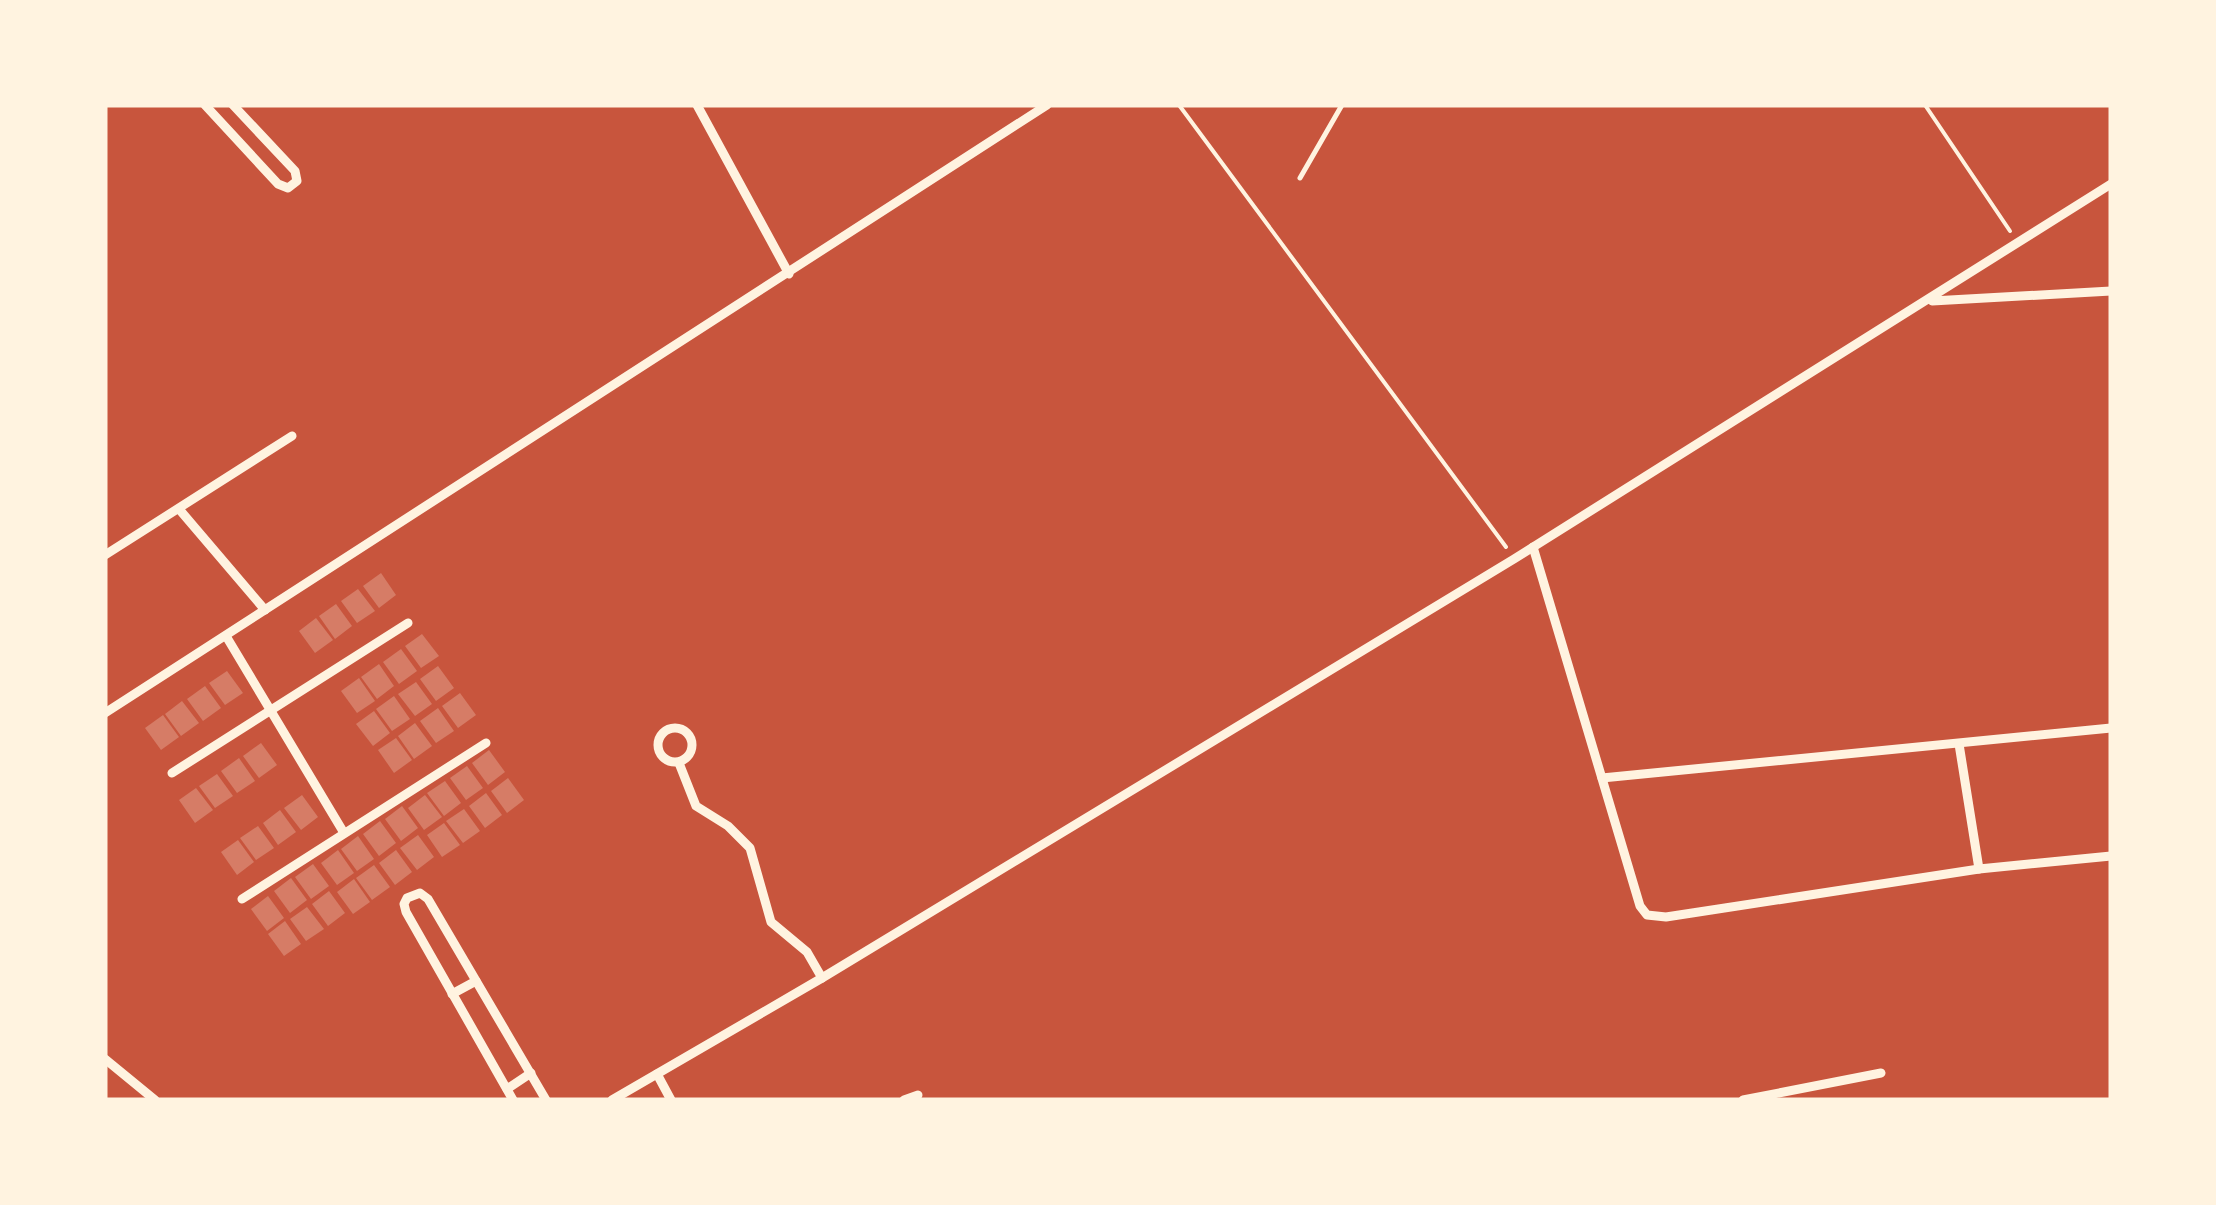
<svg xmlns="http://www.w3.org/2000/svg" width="2216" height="1205" font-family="'Fira Sans Condensed',sans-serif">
<rect width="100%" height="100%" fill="#c8553d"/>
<g fill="#d67c66">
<path d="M381 573 396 595 379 608 363 586Z"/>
<path d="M358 589 375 611 357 623 341 601Z"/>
<path d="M336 604 352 626 335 639 319 616Z"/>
<path d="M316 618 333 640 315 653 299 631Z"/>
<path d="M422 634 439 656 421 668 405 646Z"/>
<path d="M401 649 417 671 399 684 383 662Z"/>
<path d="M379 664 394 686 377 699 361 677Z"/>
<path d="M438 666 454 688 436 701 420 679Z"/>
<path d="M227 671 243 693 225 705 209 683Z"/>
<path d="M359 678 375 701 357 713 341 691Z"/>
<path d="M416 682 432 704 415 716 398 694Z"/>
<path d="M205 686 221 708 203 721 187 699Z"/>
<path d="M460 693 476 715 458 728 442 706Z"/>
<path d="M394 696 410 719 392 731 376 709Z"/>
<path d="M182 701 199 723 181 736 165 714Z"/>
<path d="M438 708 454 731 436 743 420 721Z"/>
<path d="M374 711 390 733 373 746 356 724Z"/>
<path d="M163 715 179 737 161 750 145 728Z"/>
<path d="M415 723 432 746 414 759 398 736Z"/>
<path d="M396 738 412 760 394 773 378 750Z"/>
<path d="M261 743 277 765 259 778 243 756Z"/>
<path d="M489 750 505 772 488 785 472 763Z"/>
<path d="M239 758 255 781 237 793 221 771Z"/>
<path d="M467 766 483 788 466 800 450 778Z"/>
<path d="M217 774 233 796 215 808 199 786Z"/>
<path d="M508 778 524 800 507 813 491 791Z"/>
<path d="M445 781 461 803 444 816 427 793Z"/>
<path d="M196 788 213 810 195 823 179 800Z"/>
<path d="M486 793 502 815 485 828 469 806Z"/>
<path d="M302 795 318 817 301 830 284 808Z"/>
<path d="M425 795 442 817 424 830 408 808Z"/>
<path d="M402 806 418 828 401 841 385 819Z"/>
<path d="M464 809 480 831 463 843 446 821Z"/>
<path d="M280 810 296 832 278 845 263 823Z"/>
<path d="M380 821 396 843 379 856 363 834Z"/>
<path d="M444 823 460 845 442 857 427 835Z"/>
<path d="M258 826 274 848 256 860 240 838Z"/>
<path d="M418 835 434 857 417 870 400 848Z"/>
<path d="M358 836 374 859 357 871 341 849Z"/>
<path d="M238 840 254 862 237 875 221 852Z"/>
<path d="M338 850 354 873 337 885 321 863Z"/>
<path d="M396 850 412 872 395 885 379 863Z"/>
<path d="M313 864 329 886 311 899 295 877Z"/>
<path d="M374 865 390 887 372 900 356 878Z"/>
<path d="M291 878 307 900 290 913 274 891Z"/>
<path d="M354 879 370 902 353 914 337 892Z"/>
<path d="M329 891 345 913 328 926 312 904Z"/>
<path d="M268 896 284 918 267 931 251 909Z"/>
<path d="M307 907 324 929 306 941 290 919Z"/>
<path d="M285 921 301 944 284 956 268 934Z"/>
</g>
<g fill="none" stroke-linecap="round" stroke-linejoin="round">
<g stroke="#fff3e0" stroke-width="4">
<path d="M1179 105 1506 547"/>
<path d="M1925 105 2010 231"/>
</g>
<path stroke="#fff3e0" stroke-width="5" d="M1300 178 1342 105"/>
<g stroke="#fff3e0" stroke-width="9">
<path d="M205 105 278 184 288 188 297 181 295 171 233 105"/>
<path d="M697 105 789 274"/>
<path d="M1932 301 2111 291"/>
<path d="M179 509 265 610"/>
<path d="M1533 547 1640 906 1647 915 1666 917 1979 869 2111 856"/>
<path d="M105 555 292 436"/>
<path d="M226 636 344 833"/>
<path d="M105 713 1047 105"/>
<circle cx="675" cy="745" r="17"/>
<path d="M1959 744 1979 869"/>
<path d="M679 763 696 806 728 826 750 848 771 922 807 952 822 978"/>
<path d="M172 773 408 623"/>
<path d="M1602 778 2111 728"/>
<path d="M242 899 486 743"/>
<path d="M452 994 476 981"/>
<path d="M105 1059 155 1100"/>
<path d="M657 1074 671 1100"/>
<path d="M507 1089 531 1073"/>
<path d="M513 1100 406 912 404 904 407 898 420 893 428 899 546 1100"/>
<path d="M612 1100 822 978 1514 559 2111 184"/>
<path d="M904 1100 918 1095"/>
<path d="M1743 1100 1881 1073"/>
</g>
</g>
<rect width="2216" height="1205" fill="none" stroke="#fff3e0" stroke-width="215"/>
</svg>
